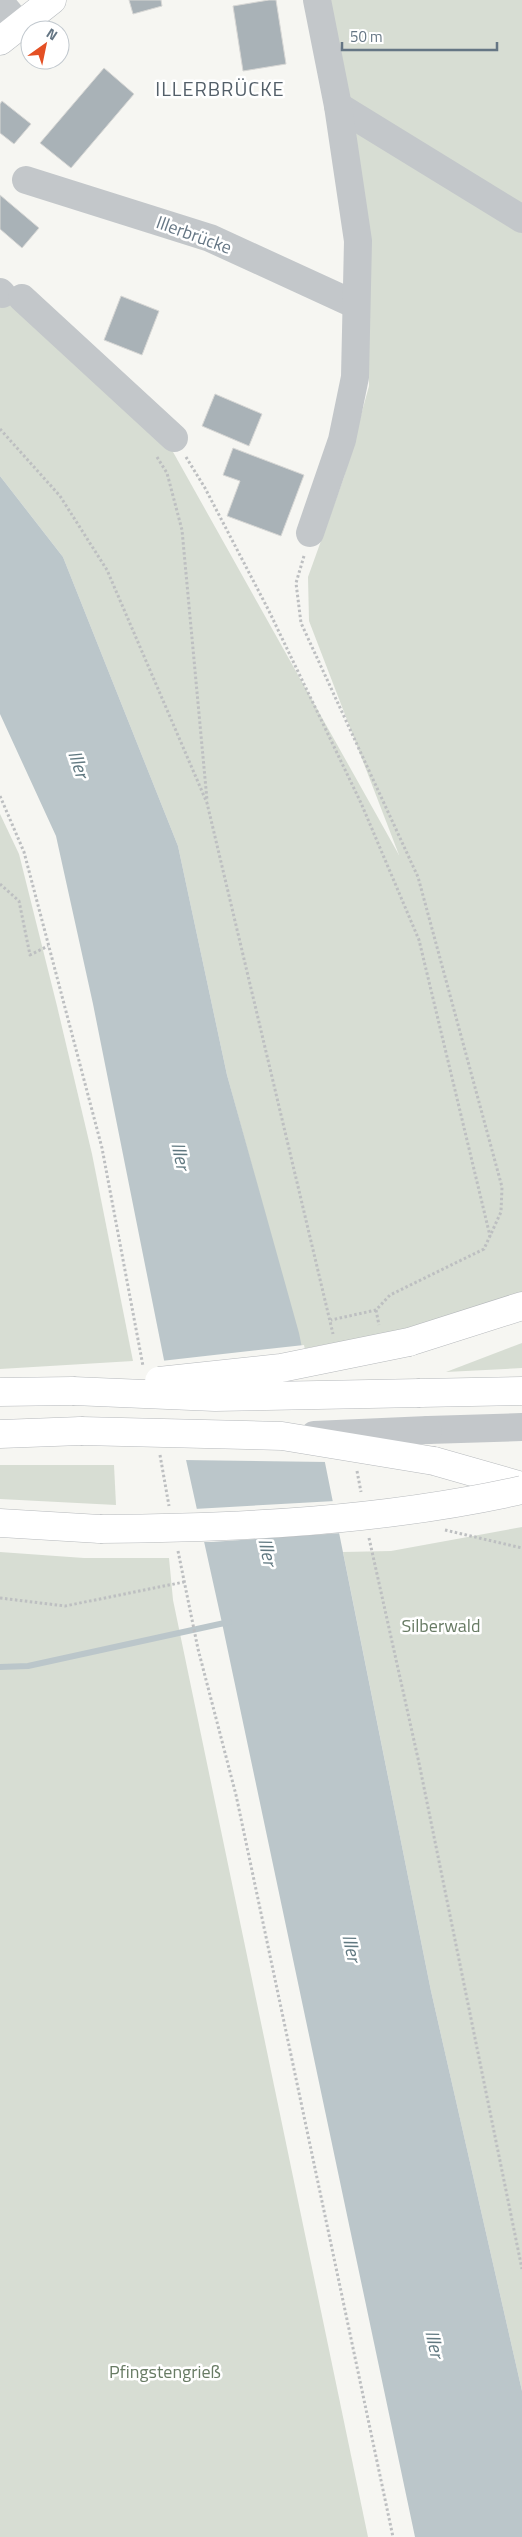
<svg xmlns="http://www.w3.org/2000/svg" width="522" height="2537" font-family="'Titillium Web',sans-serif">
<rect width="100%" height="100%" fill="#f6f6f2"/>
<g fill="#d7ddd3">
<path d="M328 0H522V1292L425 1326 302 1349 227 1075 178 846 63 557 0 476V293L168 443 399 855 309 621 308 577 344 477 369 386 368 310Z"/>
<path d="M0 814 19 854 57 1006 92 1154 133 1361 0 1369Z"/>
<path d="M522 1343V1368L446 1372Z"/>
<path d="M0 1465H114L116 1505 0 1499Z"/>
<path d="M522 1527V2391L431 1991 343 1552 391 1551Z"/>
<path d="M0 1552 84 1558H169L173 1600 368 2537H0Z"/>
</g>
<path fill="#bbc6ca" d="M0 476 63 557 178 846 227 1075 299 1333 431 1991 522 2391V2537H415L222 1623 164 1360 93 1004 56 836 0 714Z"/>
<g fill="#f6f6f2">
<path d="M304 1345 328 1462 183 1460 161 1361Z"/>
<path d="M335 1501 342 1533 211 1542H202L194 1509Z"/>
</g>
<g fill="none" stroke-linecap="round" stroke-linejoin="round">
<path stroke="#bbc6ca" stroke-width="6" d="M0 1667 28 1666 229 1622"/>
</g>
<g fill="#a9b2b7" stroke="#d7d7d5">
<path d="M129 0H161L162 6 133 14Z"/>
<path d="M269 0H276L286 64 243 71 233 6Z"/>
<path d="M104 68 134 94 71 168 40 143Z"/>
<path d="M2 101 31 124 14 144 0 133V104Z"/>
<path d="M0 195 39 228 22 248 0 229Z"/>
<path d="M121 296 159 311 142 355 104 340Z"/>
<path d="M215 394 262 414 249 446 202 426Z"/>
<path d="M233 448 304 475 281 536 227 516 240 481 223 475Z"/>
</g>
<g fill="none" stroke-linecap="round" stroke-linejoin="round">
<defs>
<path id="major" d="M0 41 52 0"/>
<g id="highway">
<path d="M409 1342 522 1306"/>
<path d="M0 1392 73 1391"/>
<path d="M420 1393 522 1391"/>
<path d="M0 1434 81 1431"/>
<path d="M434 1461 522 1486"/>
<path d="M0 1523 100 1529"/>
</g>
</defs>
<use href="#major" stroke="#b6babe" stroke-width="29"/>
<use href="#highway" stroke="#b6b9bc" stroke-width="29"/>
<g stroke="#bdbfc1" stroke-width="3" stroke-dasharray="2.5 2.5" stroke-linecap="butt">
<path d="M0 429 60 496 107 570 207 803 333 1334"/>
<path d="M157 457 167 473 182 530 207 800"/>
<path d="M186 457 205 488 269 611 361 803 419 940 490 1236"/>
<path d="M304 556 296 583 301 623 418 877 502 1187 501 1212 484 1249 390 1295 376 1310 331 1320"/>
<path d="M0 796 24 852 102 1148 143 1366"/>
<path d="M0 884 19 901 30 955 48 946"/>
<path d="M376 1310 379 1325"/>
<path d="M160 1455 169 1506"/>
<path d="M357 1471 361 1492"/>
<path d="M445 1530 522 1548"/>
<path d="M369 1538 419 1763 522 2269"/>
<path d="M178 1551 198 1649 236 1795 393 2537"/>
<path d="M0 1598 65 1606 184 1582"/>
</g>
<g stroke="#c3c7ca" stroke-width="28">
<path d="M0 2 19 25"/>
<path d="M338 106 522 219"/>
<path d="M26 180 210 238 356 305"/>
<path d="M0 292 2 294"/>
<path d="M22 298 174 438"/>
<path d="M310 533 342 440 355 377 358 241 338 106 317 0"/>
<path d="M428 1430 522 1427"/>
</g>
<use href="#major" stroke="#fff" stroke-width="28"/>
<use href="#highway" stroke="#fff" stroke-width="28"/>
<defs>
<g id="highway-bridge">
<path d="M159 1381 281 1368 409 1342"/>
<path d="M73 1391 215 1397 420 1393"/>
<path d="M81 1431 282 1436 434 1461"/>
<path d="M100 1529C241 1528 383 1521 522 1490"/>
</g>
</defs>
<use href="#highway-bridge" stroke="#b6b9bc" stroke-width="29" stroke-linecap="butt"/>
<path stroke="#c3c7ca" stroke-width="28" d="M314 1435 428 1430"/>
<use href="#highway-bridge" stroke="#fff" stroke-width="28"/>
</g>
<g text-anchor="middle" stroke-width="5" stroke-linejoin="round" paint-order="stroke">
<g font-size="18" fill="#657684" stroke="#fff">
<text transform="translate(194 235) rotate(20)" y="6">Illerbrücke</text>
</g>
<g font-size="18" fill="#687b64" stroke="#fff">
<text x="441" y="1632">Silberwald</text>
<text x="165" y="2378">Pfingstengrieß</text>
</g>
<g font-size="19" font-style="italic" fill="#607880" stroke="#fff">
<text transform="translate(79 764) rotate(72)" y="7">Iller</text>
<text transform="translate(181 1156) rotate(78)" y="7">Iller</text>
<text transform="translate(268 1552) rotate(78)" y="7">Iller</text>
<text transform="translate(352 1948) rotate(78)" y="7">Iller</text>
<text transform="translate(435 2344) rotate(78)" y="7">Iller</text>
</g>
<g font-size="20" letter-spacing="1" fill="#535f69" stroke="#fff">
<text x="220" y="96">ILLERBRÜCKE</text>
</g>
</g>
<g transform="translate(45 45) rotate(33)"><circle r="24" fill="#ffffff" stroke="#c1c8ce"/>
<path d="M0-4L9 19L0 12L-9 19Z" fill="#e45024"/>
<text y="-8" font-size="14" font-weight="bold" text-anchor="middle" fill="#657684">N</text>
</g>
<path d="M342 42v8h155v-8" fill="none" stroke="#657684" stroke-width="2.5"/>
<text x="350" y="42" font-size="15" fill="#657684" stroke="#ffffff" stroke-width="4" paint-order="stroke">50 m</text>
</svg>
